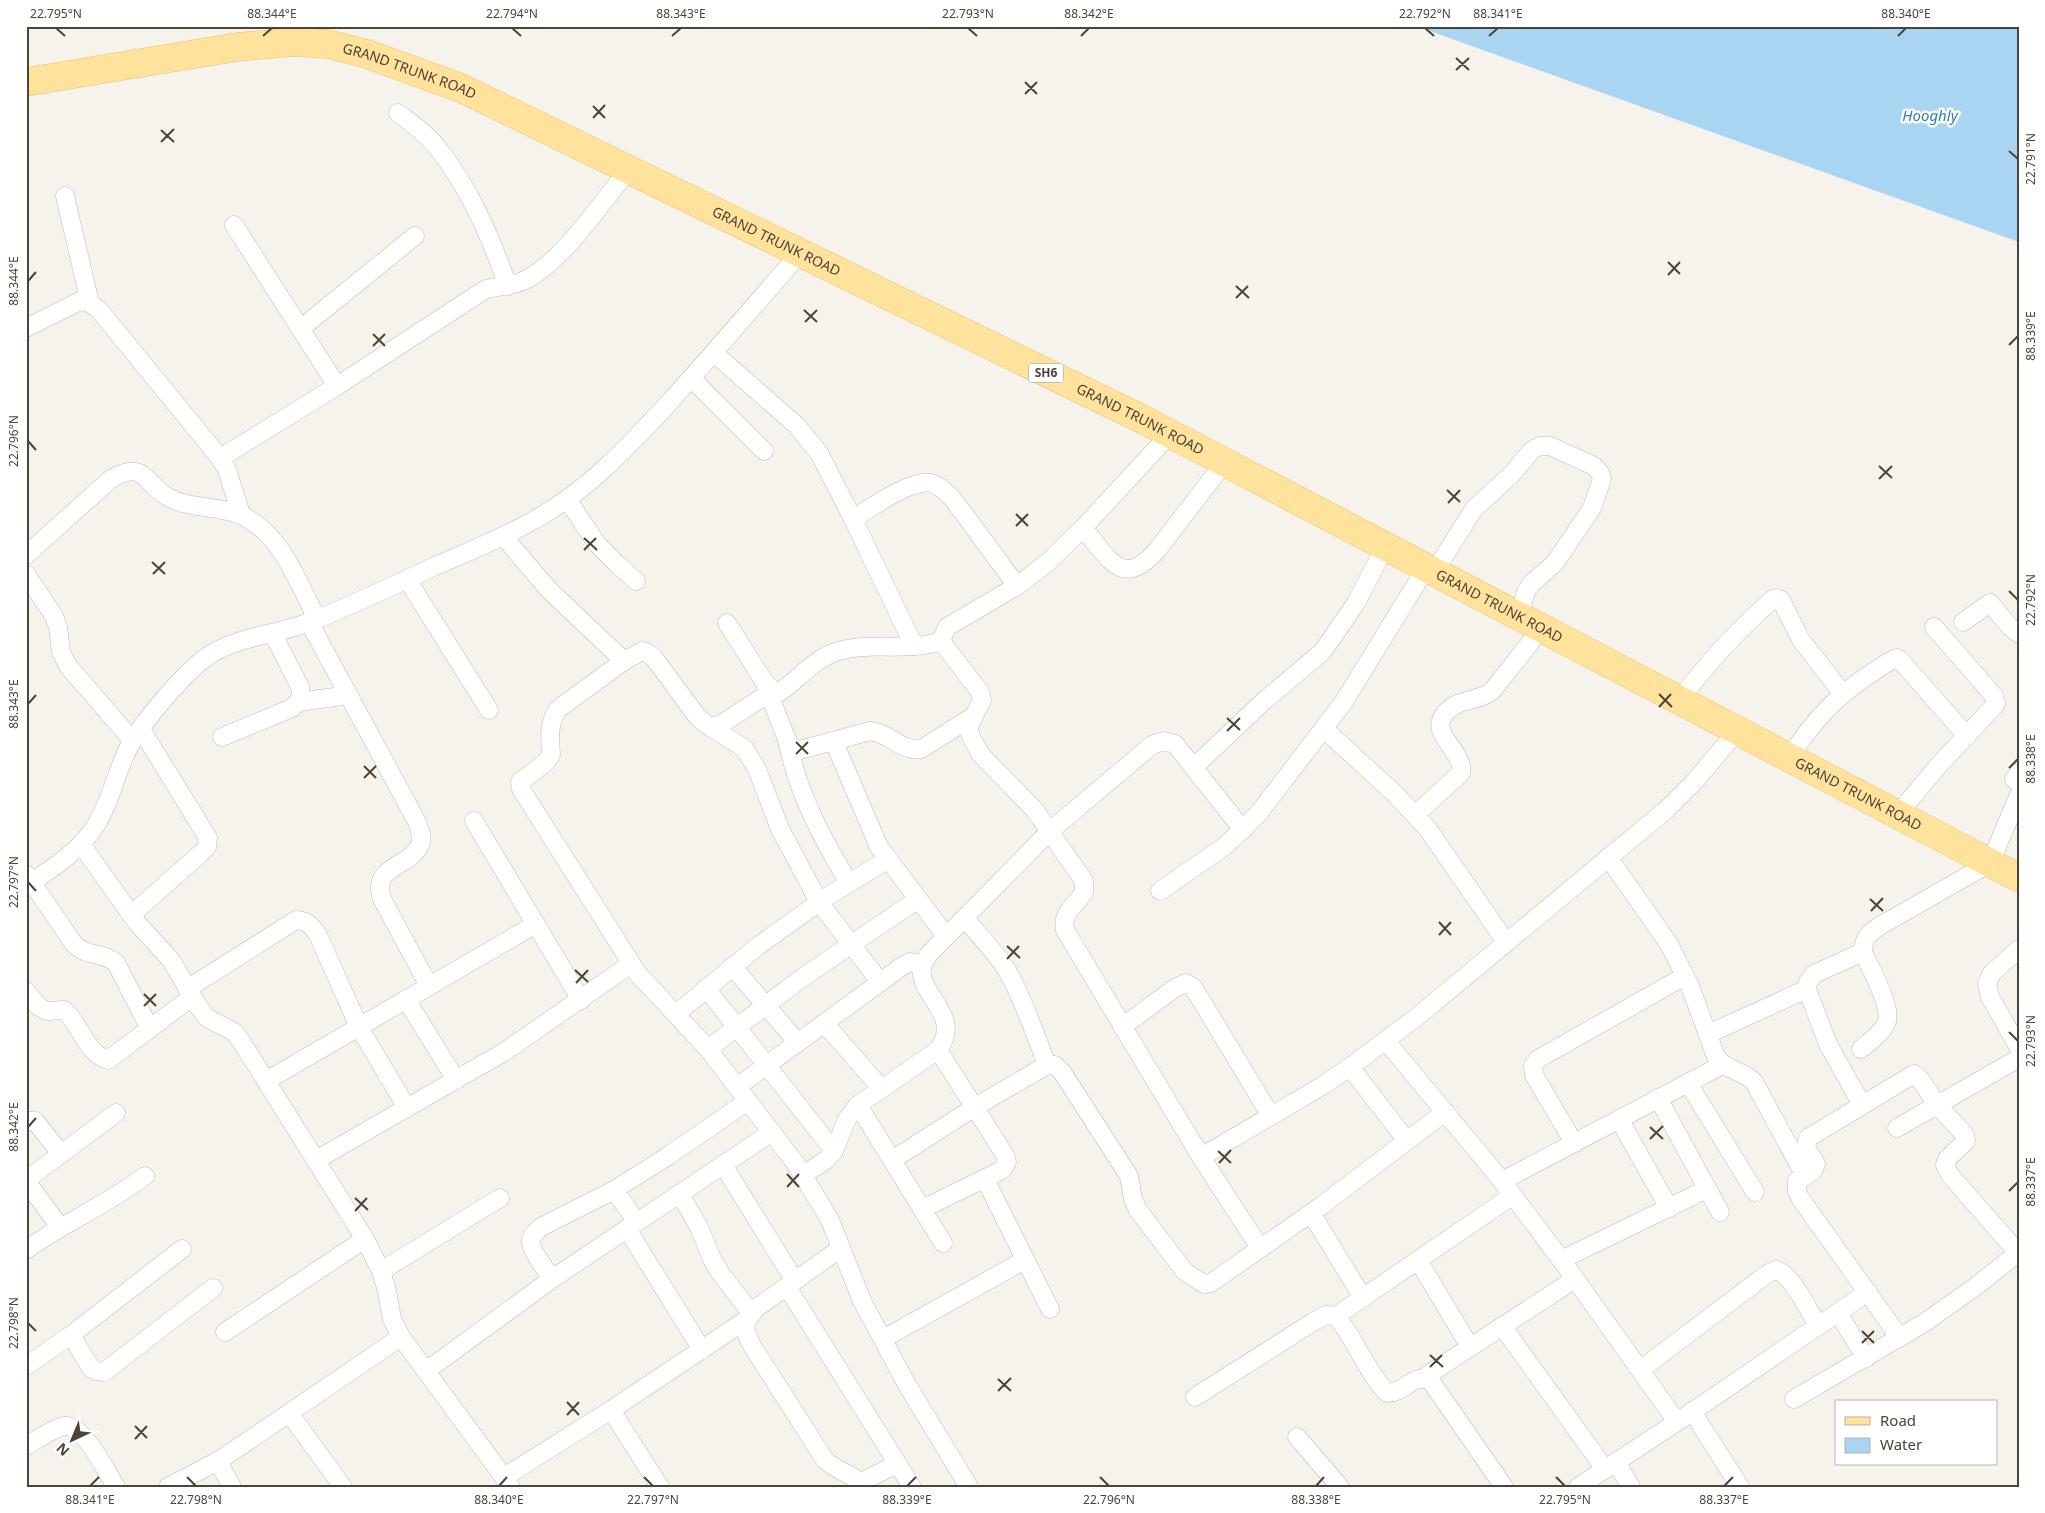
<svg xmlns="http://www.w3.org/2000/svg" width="2045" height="1513" font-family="'Noto Sans',sans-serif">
<rect width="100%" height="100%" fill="#f6f3ec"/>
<path fill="#a9d4f2" d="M1416 26H2019V242Z"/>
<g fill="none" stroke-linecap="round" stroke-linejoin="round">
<defs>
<g id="street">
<path d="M398 113C411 123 426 133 436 146 470 188 490 236 508 286"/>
<path d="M65 196 90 303"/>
<path d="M234 225 337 386"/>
<path d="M26 328 80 301 90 303 99 310 220 458 227 470 241 514"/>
<path d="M300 329 415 236"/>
<path d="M714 353 796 425 819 453 853 519 914 646"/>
<path d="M691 378 764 451"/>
<path d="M1170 434 1083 528 1047 563 1017 586 947 627 941 641 980 692 982 700 968 728 972 739 981 755 1034 809 1084 881V892C1076 906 1061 912 1065 930L1201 1157 1260 1248"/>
<path d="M220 458 337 386 486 289C499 286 511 286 523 281 561 264 602 202 629 169"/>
<path d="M567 499 597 544 617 564 636 581"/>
<path d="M853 519C871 508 910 479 931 483 939 485 947 493 953 499L1017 586"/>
<path d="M1083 528C1109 558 1122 591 1158 549L1224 463"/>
<path d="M503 536 549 590 624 661"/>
<path d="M26 555 111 479C145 459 143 483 168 497 187 508 211 506 232 512 278 525 297 580 317 619"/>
<path d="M1434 572 1474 509 1511 475 1532 450 1540 446H1550L1594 466 1600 473 1602 479 1592 508 1555 563 1532 583 1526 592 1519 616"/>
<path d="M26 574 54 616 58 627 61 652 68 666 133 741"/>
<path d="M407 579 489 710"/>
<path d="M309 622 417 822C419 829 424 837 420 845 409 868 371 865 382 899L429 986"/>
<path d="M1963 622 1990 603 2010 627 2019 634"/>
<path d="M727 623 765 683 774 691 780 692C797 680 814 660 833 653 867 640 906 653 941 641"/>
<path d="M765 683 787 740 793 748 800 750 870 731C890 733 901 752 921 749L972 717"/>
<path d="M769 693 720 725C708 728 704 724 696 715L654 658 648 653 642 651 624 661 558 709C548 724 550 738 551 755L545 763 520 782 521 789 638 974 708 1049 796 1164 830 1220 862 1301 906 1383 969 1487"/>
<path d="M1679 701C1707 663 1738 630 1773 599L1777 598 1781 600 1801 640 1843 694"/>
<path d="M299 702 349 695"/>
<path d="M712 728 744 748 757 769 780 829 819 902 880 982"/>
<path d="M1324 729 1394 793 1427 828 1506 942"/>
<path d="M222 737 292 708C300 701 302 697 300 687L273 634"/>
<path d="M787 740C798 793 821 837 849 883"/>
<path d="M834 742 879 847 946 936"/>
<path d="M1789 758C1813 721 1836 696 1873 672 1881 667 1888 661 1897 658L1899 659 1967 736"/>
<path d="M1194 767 1265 700 1323 651 1356 603 1385 547"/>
<path d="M2019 773 2014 779 2019 784"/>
<path d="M1415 815 1461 773C1465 750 1425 733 1447 711 1460 698 1478 702 1492 691L1541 629"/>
<path d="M1897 815 1939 765 1996 704 1994 696 1934 627"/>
<path d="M474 821 581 1000"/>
<path d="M81 844 137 923 171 960 198 1006 207 1018 234 1032 241 1041 365 1239 381 1271 387 1291 392 1319 401 1337 511 1487"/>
<path d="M1608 857 1669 944 1690 986 1716 1057C1726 1071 1742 1070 1754 1082L1805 1176"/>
<path d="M26 874 74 944C88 958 102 951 116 963L150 1029"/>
<path d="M26 886C51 869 79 852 96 825 110 803 115 777 126 753 138 726 181 677 205 658 233 637 275 635 307 623 349 607 390 587 431 568 465 553 501 539 534 520 586 492 627 448 667 405 712 355 756 304 800 253"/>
<path d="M1160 891 1225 846 1258 814 1343 703 1426 568"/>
<path d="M131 915 200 854 207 847 208 838 141 729"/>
<path d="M964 918C979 935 996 952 1008 972 1024 1001 1035 1034 1047 1065"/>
<path d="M2019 949 1992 973 1987 983 1990 997 2019 1048"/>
<path d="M732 966 798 1043"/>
<path d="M706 988 834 1151"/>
<path d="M187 989 296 920C308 921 311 925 318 935L359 1027 407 1108"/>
<path d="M26 991 39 1007 47 1011 64 1010C81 1024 85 1053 108 1060L192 997"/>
<path d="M406 999 456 1080"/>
<path d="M676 1014 758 946 828 896 887 860"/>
<path d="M824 1023 881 1088"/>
<path d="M1122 1027 1175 988 1186 983 1193 987 1271 1116"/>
<path d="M1708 1034 1807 989"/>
<path d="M1386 1041 1502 1181 1568 1269 1677 1422"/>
<path d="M708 1049 806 975 917 900"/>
<path d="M1861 1049C1869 1042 1881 1034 1886 1024 1894 1009 1870 968 1863 952 1863 939 1868 934 1878 927L1990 863 2019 795"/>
<path d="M1350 1067 1407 1141"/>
<path d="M266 1081 536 924"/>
<path d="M1688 1083 1755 1192"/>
<path d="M737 1087 901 967 910 962 923 965"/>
<path d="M1658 1098 1720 1212"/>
<path d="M858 1105 943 1243"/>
<path d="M1862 1105 1828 1044 1807 989 1808 982 1814 974 1863 952"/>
<path d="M1619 1119 1669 1208"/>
<path d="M26 1121H35L61 1154"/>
<path d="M1897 1128 2019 1058"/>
<path d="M1574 1143 1534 1075 1533 1066 1538 1059 1685 976"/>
<path d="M1201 1157 1322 1086 1350 1067 1418 1016 1666 810 1695 781 1737 731"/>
<path d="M316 1160 504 1052 631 964"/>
<path d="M892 1160 975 1107 1047 1065H1055L1062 1072 1129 1176 1133 1199 1138 1210 1185 1272 1204 1284 1211 1283 1321 1206 1445 1112"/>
<path d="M723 1165 795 1281"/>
<path d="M803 1175 826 1160 834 1151 847 1119 858 1105 938 1050C965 1014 913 993 923 964 924 960 928 957 929 954L1050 831 1152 745 1163 741 1175 744 1243 830"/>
<path d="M985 1179 1050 1309"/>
<path d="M26 1180 116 1113"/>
<path d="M26 1181 60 1227"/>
<path d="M1502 1181 1722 1065"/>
<path d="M614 1190 637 1222"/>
<path d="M680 1194 699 1227 712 1259 721 1274 752 1314"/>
<path d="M922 1209 1002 1170 1007 1162 1005 1155 938 1050"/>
<path d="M1311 1213 1363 1298"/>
<path d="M627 1229 702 1350"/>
<path d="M841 1248 755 1309C741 1326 744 1330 754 1349L825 1460C837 1472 854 1473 864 1487"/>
<path d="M26 1250C65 1222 108 1204 145 1176"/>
<path d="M1418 1260 1470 1347"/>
<path d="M1561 1260 1707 1189"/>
<path d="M381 1271 500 1198"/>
<path d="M552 1279C547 1271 529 1249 531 1240 532 1234 537 1231 541 1227L614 1190 668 1156 748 1101"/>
<path d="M787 1287 912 1487"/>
<path d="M1838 1313 1866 1358"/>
<path d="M1336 1316 1512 1196"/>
<path d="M1502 1326 1605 1469"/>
<path d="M225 1332 365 1239"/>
<path d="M71 1335 91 1368 96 1371 104 1372 213 1288"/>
<path d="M1900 1338 1800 1198 1797 1191V1181L1813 1171 1816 1164 1806 1147 1808 1138 1914 1074 1920 1079 1937 1105 1965 1135 1966 1141 1947 1159 1945 1165 1950 1175 2019 1254"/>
<path d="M883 1339 1025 1260"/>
<path d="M26 1366 71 1335 182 1249"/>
<path d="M1640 1370 1767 1274 1776 1270C1792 1274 1809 1311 1818 1326"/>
<path d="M426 1371 552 1279 772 1132"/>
<path d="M1423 1378 1575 1279"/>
<path d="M1195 1397 1313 1322 1326 1315 1336 1316C1356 1340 1366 1371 1387 1393 1406 1393 1410 1374 1430 1380L1504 1487"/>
<path d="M1794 1399 1924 1323 1975 1287 2019 1252"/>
<path d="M611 1410 660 1487"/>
<path d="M1692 1411 1740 1487"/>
<path d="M289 1413 343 1487"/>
<path d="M1297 1437 1340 1487"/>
<path d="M26 1446C35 1441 55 1427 65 1426 83 1424 107 1472 116 1487"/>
<path d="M218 1461 232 1487"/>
<path d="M1616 1462 1631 1487"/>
<path d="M504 1477 611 1410 746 1320"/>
<path d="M861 1482 897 1464"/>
<path d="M168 1487 218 1461 242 1445 401 1337"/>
<path d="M1578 1487 1677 1422 1868 1292"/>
</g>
<g id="primary">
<path id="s1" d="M26 82 237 47 293 42 328 44 367 54 461 88 1144 420 2019 878"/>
</g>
</defs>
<use href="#street" stroke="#c2bbae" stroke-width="19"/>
<use href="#primary" stroke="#e6c16a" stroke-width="29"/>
<use href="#street" stroke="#fff" stroke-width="18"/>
<use href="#primary" stroke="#ffe39c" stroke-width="28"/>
</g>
<path fill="none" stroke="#4b4439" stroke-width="2" d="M56 28 65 36M512 28 521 36M968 28 977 36M1425 28 1434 36M263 36 272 28M672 36 681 28M1081 36 1089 28M1489 36 1498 28M1898 36 1906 28M1456 58 1469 70M1456 70 1469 58M1025 82 1037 94M1025 94 1037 82M593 106 605 118M593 118 605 105M161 130 174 142M161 142 174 129M2009 151 2018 159M1668 262 1680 274M1668 275 1680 262M28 281 36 272M1236 286 1249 298M1236 298 1248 286M804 310 817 322M805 322 817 310M373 334 385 346M2009 345 2018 336M373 346 385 334M28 441 36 450M1879 466 1892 478M1879 479 1892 466M1447 490 1460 502M1448 503 1460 490M1016 514 1028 526M1016 526 1028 514M584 538 597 550M584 550 596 538M152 562 165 574M153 574 165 562M2009 591 2018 600M1659 694 1672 707M28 704 36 695M1659 707 1671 694M1227 718 1240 730M1227 731 1240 718M796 742 808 754M796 754 808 742M364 766 376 778M2009 768 2018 759M364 778 376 766M28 882 36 891M1870 899 1883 911M1871 911 1883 898M1439 922 1451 935M1439 935 1451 922M1007 946 1020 958M1007 959 1019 946M575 970 588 982M576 983 588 970M144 994 156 1006M144 1006 156 994M2009 1032 2018 1041M28 1127 36 1118M1650 1127 1663 1139M1650 1139 1663 1126M1218 1151 1231 1163M1219 1163 1231 1150M787 1174 799 1187M787 1187 799 1174M2009 1191 2018 1182M355 1198 368 1210M355 1211 367 1198M28 1323 36 1331M1862 1331 1874 1343M1862 1343 1874 1331M1430 1355 1443 1367M1430 1367 1442 1355M998 1379 1011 1391M998 1391 1011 1378M567 1402 579 1415M567 1415 579 1402M135 1426 147 1438M135 1439 147 1426M187 1477 196 1486M644 1477 653 1486M1100 1477 1109 1486M1556 1477 1565 1486M90 1486 99 1477M499 1486 507 1477M907 1486 916 1477M1316 1486 1324 1477M1724 1486 1733 1477"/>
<g text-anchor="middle" stroke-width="5" stroke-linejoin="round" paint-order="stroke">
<rect fill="#fff" stroke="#817c74" stroke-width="1" x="1028.5" y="363.5" width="35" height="19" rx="4"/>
<g font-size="12" font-weight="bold" fill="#4b4439">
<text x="1046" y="377">SH6</text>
</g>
<g font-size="14" fill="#4b4439" stroke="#fff">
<text dy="5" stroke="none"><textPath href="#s1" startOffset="391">GRAND TRUNK ROAD</textPath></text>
<text dy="5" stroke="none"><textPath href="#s1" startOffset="796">GRAND TRUNK ROAD</textPath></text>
<text dy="5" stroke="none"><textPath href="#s1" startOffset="1201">GRAND TRUNK ROAD</textPath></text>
<text dy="5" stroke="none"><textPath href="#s1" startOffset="1606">GRAND TRUNK ROAD</textPath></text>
<text dy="5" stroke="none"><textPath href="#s1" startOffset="2011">GRAND TRUNK ROAD</textPath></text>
</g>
<g font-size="15" font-style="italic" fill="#2e7ab2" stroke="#fff">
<text x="1930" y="121">Hooghly</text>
</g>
</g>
<rect width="2045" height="1513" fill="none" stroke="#ffffff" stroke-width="55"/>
<rect x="1835" y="1400" width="162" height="65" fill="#ffffff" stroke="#b7b4b0"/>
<rect x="1845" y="1417" width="25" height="8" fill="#ffe39c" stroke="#b7b4b0"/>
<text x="1880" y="1426" font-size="15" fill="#4b4439">Road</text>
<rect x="1845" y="1438" width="25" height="15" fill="#a9d4f2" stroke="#b7b4b0"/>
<text x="1880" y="1450" font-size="15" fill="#4b4439">Water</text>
<g transform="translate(72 1440) rotate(224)" stroke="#ffffff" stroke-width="4" paint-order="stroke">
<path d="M0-4L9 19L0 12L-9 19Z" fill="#4b4439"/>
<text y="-8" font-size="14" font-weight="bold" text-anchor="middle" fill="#4b4439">N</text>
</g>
<rect x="28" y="28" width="1990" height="1458" fill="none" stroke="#4b4439" stroke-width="2"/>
<g font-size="12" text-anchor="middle" fill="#4b4439">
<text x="56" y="18">22.795°N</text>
<text x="272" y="18">88.344°E</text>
<text x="512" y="18">22.794°N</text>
<text x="681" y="18">88.343°E</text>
<text x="968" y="18">22.793°N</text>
<text x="1089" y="18">88.342°E</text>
<text x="1425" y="18">22.792°N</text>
<text x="1498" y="18">88.341°E</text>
<text x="1906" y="18">88.340°E</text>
<text transform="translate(2031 159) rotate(-90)" y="4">22.791°N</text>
<text transform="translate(14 281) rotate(-90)" y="4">88.344°E</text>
<text transform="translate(2031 336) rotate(-90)" y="4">88.339°E</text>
<text transform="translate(14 441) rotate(-90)" y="4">22.796°N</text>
<text transform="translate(2031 600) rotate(-90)" y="4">22.792°N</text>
<text transform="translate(14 704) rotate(-90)" y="4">88.343°E</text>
<text transform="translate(2031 759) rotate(-90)" y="4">88.338°E</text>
<text transform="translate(14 882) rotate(-90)" y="4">22.797°N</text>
<text transform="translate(2031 1041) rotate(-90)" y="4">22.793°N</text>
<text transform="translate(14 1127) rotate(-90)" y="4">88.342°E</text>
<text transform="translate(2031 1182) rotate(-90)" y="4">88.337°E</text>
<text transform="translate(14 1323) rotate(-90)" y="4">22.798°N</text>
<text x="90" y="1504">88.341°E</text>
<text x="196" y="1504">22.798°N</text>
<text x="499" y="1504">88.340°E</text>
<text x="653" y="1504">22.797°N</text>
<text x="907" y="1504">88.339°E</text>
<text x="1109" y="1504">22.796°N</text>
<text x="1316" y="1504">88.338°E</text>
<text x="1565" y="1504">22.795°N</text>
<text x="1724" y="1504">88.337°E</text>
</g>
</svg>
